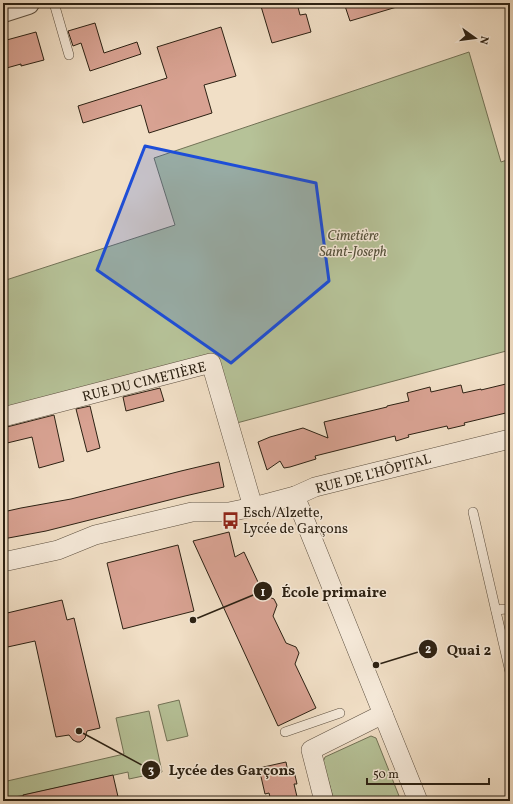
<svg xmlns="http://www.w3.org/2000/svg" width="513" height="804" font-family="Vollkorn,serif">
<rect width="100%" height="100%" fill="#f1dfc6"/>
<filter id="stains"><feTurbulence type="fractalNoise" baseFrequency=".005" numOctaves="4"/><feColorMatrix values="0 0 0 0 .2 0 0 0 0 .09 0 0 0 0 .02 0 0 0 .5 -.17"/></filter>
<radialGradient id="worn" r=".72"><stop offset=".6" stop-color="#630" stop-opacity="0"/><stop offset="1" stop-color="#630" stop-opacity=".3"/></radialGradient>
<g fill="#b6c298" stroke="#717256">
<path d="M469 52 501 162 510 159V350L233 424 212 354 3 411V281L175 225 154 158Z"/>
<path d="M179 700 188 736 167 741 158 705Z"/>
<path d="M149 711 162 772 129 779 128 772 6 799 3 782 124 754 116 718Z"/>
<path d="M371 736 376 738 401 801H334L323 762 325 757Z"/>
</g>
<g fill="#d8a292" stroke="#2c2113">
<path d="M260 3H297L300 15 306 14 311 32 272 43Z"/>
<path d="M344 3H399L400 6 350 21Z"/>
<path d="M95 23 104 53 137 42 141 54 90 71 81 43 73 46 68 31Z"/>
<path d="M221 27 236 76 204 85 212 113 149 133 141 105 83 123 78 106 167 78 157 47Z"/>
<path d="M36 32 44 60 21 66V64L3 69V41Z"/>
<path d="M510 383V412L464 423 465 425 448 429 447 426 408 435 409 437 396 441 395 436 315 456 316 459 290 467 284 468 280 461 267 470 258 442 270 437 303 428 328 438 324 422 387 407V406L409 401 407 393 430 387 431 392 461 385 463 393 481 389V390Z"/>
<path d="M160 388 164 401 126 411 123 397Z"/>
<path d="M90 406 100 448 87 452 76 409Z"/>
<path d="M54 415 64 461 39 468 32 437 3 444V428Z"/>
<path d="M219 462 224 487 185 496 46 531 3 539V512L21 508 71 499 181 471Z"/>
<path d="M229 532 235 557 244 552 264 595 274 599 277 605 273 616 286 643 296 647 299 653 295 664 316 708 278 726 193 541Z"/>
<path d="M178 545 194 611 123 629 107 563Z"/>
<path d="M62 600 67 620 74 618 100 728 87 731 85 738 83 740 80 742H77L73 740 69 735 56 737 35 641 3 648V614Z"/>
<path d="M286 762 288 772 294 771 297 784H294L298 801H271L269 793 265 794 259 768Z"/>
<path d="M113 775 119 801H24L23 795Z"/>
</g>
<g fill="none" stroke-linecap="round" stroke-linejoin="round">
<defs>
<g id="service">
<path d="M54 3 69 55"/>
<path d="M473 512 510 672"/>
<path d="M496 610 506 609 510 610"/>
<path d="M285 732 340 713"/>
</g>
<g id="minor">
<path d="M3 417 211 363 253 507"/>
<path d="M295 496 418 801"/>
<path d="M3 562 58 550 95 535 192 512H229L253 507 295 496 315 487 510 439"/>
<path d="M324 801 311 750 383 714"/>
</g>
<path id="tertiary" d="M3 11 28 3"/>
</defs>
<use href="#service" stroke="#5d5040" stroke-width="10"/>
<use href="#minor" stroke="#5d5040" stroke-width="20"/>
<use href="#tertiary" stroke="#5d5040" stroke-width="24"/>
<use href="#service" stroke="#f6eada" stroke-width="9"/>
<use href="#minor" stroke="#f6eada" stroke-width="19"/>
<use href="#tertiary" stroke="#f6eada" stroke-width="22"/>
</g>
<path fill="#1d4ed8" fill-opacity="0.2" stroke="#1d4ed8" stroke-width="3" stroke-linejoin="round" d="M145 146 316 183 329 281 231 363 97 270Z"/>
<defs>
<symbol id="bus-bare" viewBox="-9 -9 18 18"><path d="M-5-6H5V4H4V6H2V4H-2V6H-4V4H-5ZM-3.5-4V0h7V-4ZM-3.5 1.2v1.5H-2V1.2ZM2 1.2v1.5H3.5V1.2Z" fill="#8f2418" stroke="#f6eada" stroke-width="2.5" paint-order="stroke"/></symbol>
</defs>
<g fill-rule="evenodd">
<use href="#bus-bare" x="218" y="508" width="25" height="25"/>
</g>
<g text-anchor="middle" stroke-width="3" stroke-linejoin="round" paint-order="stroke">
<g font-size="14" font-style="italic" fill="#55513b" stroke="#f6eada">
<text x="353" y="240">Cimetière<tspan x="353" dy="16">Saint-Joseph</tspan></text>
</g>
<g font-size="14" fill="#2c2113" stroke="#f6eada">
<text transform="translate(144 381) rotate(-14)" y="5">RUE DU CIMETIÈRE</text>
<text transform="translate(373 473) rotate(-15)" y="5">RUE DE L'HÔPITAL</text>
</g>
<g font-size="14" fill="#2c2113" stroke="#f6eada" text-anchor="start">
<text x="243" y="517">Esch/Alzette,<tspan x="243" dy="16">Lycée de Garçons</tspan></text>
</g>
</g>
<path fill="none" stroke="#2c2113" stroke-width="1.5" d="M193 620L263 591M376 665L428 649M79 731L151 770"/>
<g fill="#2c2113" stroke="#f6eada" stroke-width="1.5">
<circle cx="193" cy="620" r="4"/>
<circle cx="376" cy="665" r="4"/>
<circle cx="79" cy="731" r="4"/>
<circle cx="263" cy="591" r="10"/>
<circle cx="428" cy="649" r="10"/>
<circle cx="151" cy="770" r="10"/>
</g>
<g font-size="12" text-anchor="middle" font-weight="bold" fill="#fff">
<text x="263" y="596">1</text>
<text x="428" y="653">2</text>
<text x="151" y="774">3</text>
</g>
<g font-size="15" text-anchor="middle" font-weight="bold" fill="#2c2113" stroke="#f6eada" stroke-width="3" stroke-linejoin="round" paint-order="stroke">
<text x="334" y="597">École primaire</text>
<text x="469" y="655">Quai 2</text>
<text x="232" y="775">Lycée des Garçons</text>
</g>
<rect width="513" height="804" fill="none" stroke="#f1dfc6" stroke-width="16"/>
<rect x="4" y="4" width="505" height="796" fill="none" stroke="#2c2113" stroke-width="2"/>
<rect x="8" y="8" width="497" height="788" fill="none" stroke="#2c2113"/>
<g transform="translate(475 38) rotate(104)" stroke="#f6eada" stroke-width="3" paint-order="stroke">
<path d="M0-3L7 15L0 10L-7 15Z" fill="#2c2113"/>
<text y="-6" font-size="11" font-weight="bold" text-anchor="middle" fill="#2c2113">N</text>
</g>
<path d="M367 778v6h122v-6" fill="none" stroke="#2c2113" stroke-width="2"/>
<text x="373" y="778" font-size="12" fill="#2c2113" stroke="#f6eada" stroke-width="3" paint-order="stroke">50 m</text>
<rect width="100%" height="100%" filter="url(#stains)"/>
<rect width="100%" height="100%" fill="url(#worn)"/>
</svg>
